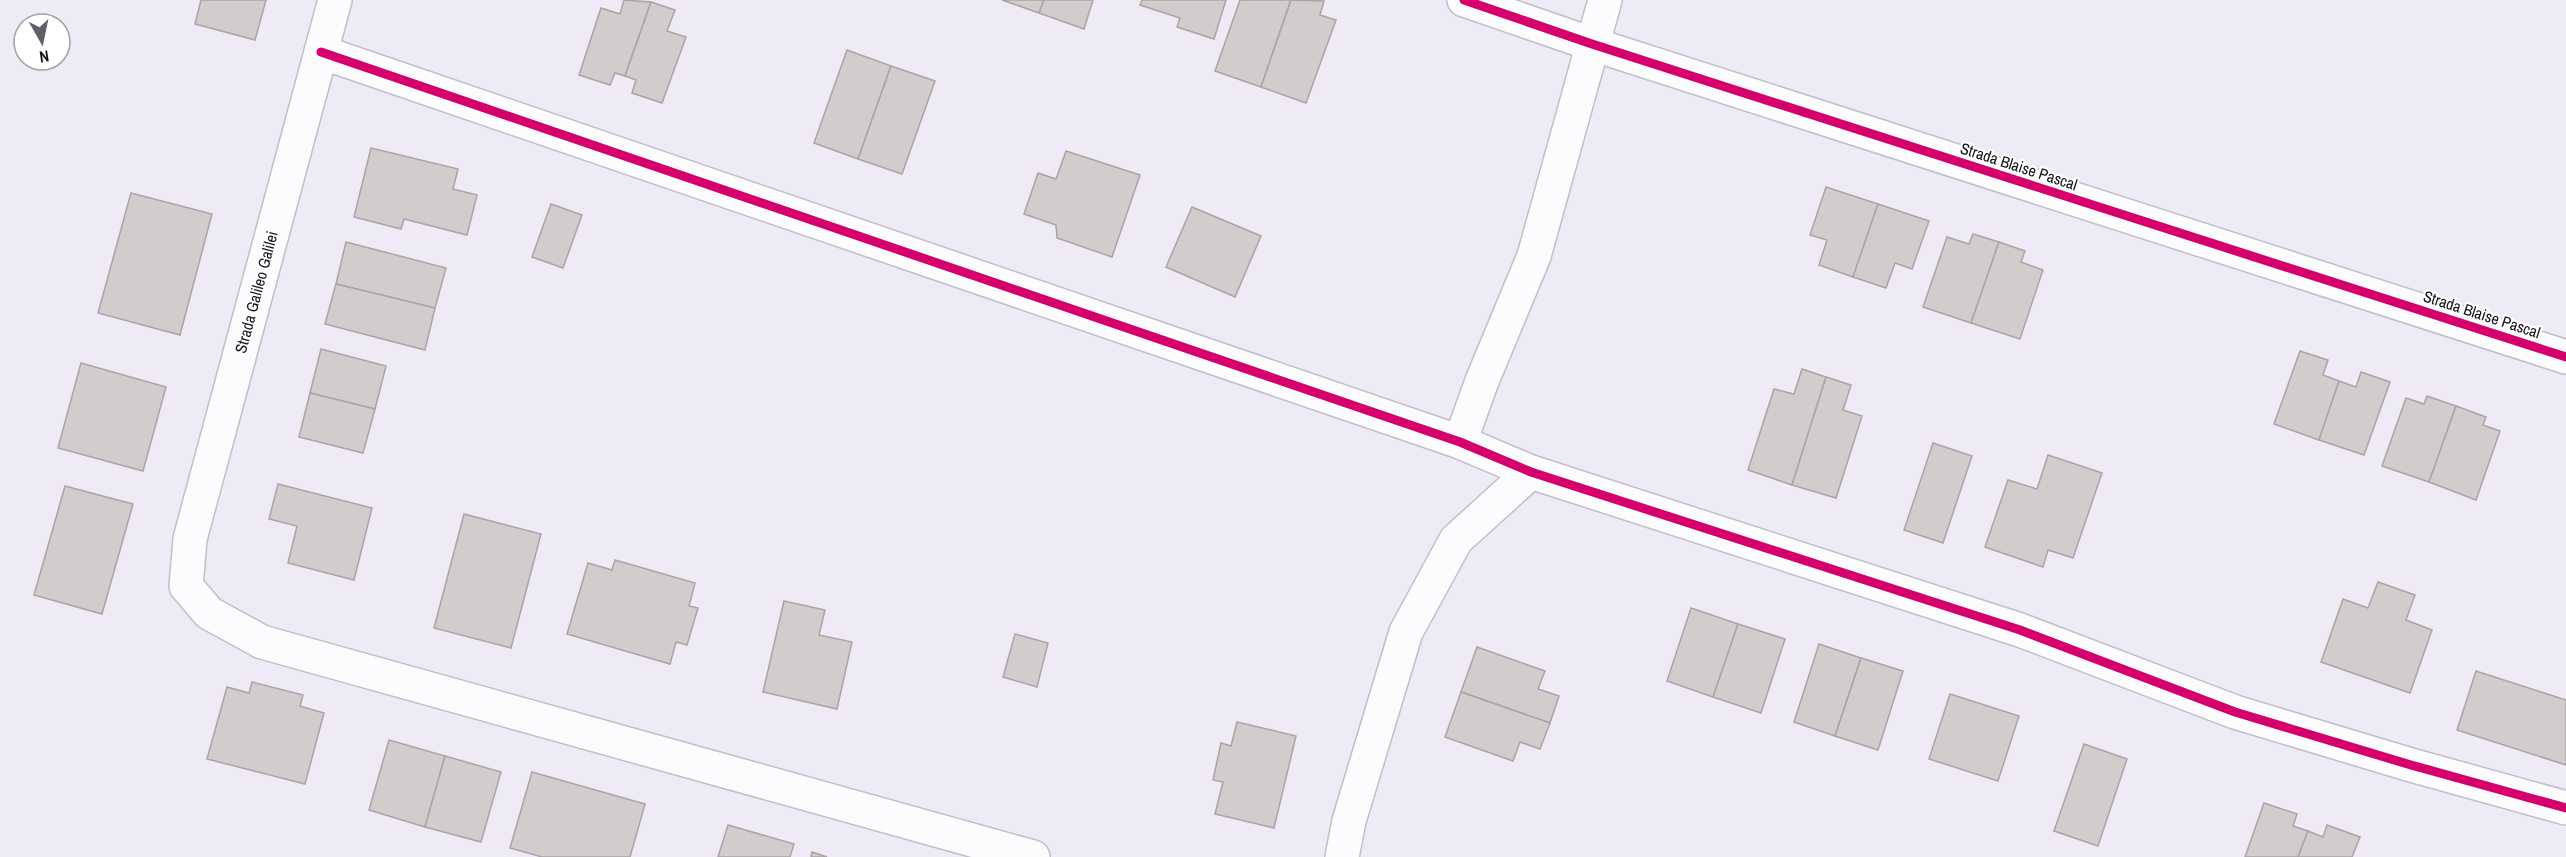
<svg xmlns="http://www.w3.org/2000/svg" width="2566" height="857" font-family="'Archivo Narrow',sans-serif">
<rect width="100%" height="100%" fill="#eeebf6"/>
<g fill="#d2cccc" stroke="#a9a4a5" stroke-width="1.5">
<path d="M201 0H266L255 40 195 24Z"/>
<path d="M624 0 651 2 625 76 615 73 610 85 579 75 601 8 620 14Z"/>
<path d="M1002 0H1044L1039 13Z"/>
<path d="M1044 0H1093L1084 29 1039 13Z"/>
<path d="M1142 0H1226L1214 39 1177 27 1180 18 1140 5Z"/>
<path d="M1240 0H1291L1261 87 1215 71Z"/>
<path d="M1291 0 1324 1 1320 15 1336 20 1306 103 1261 87Z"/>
<path d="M651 2 675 10 667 31 686 37 662 103 632 93 636 80 625 76Z"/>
<path d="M847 50 891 66 858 159 814 143Z"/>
<path d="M891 66 935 81 902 174 858 159Z"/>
<path d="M371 148 458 169 453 189 477 195 467 235 404 219 401 229 354 217Z"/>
<path d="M1066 151 1140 175 1112 257 1057 238 1056 225 1024 214 1038 173 1056 179Z"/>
<path d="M1826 187 1878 204 1853 277 1819 265 1827 240 1810 235Z"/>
<path d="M131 193 212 214 180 335 98 313Z"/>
<path d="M551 204 582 215 563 268 532 257Z"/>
<path d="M1878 204 1929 221 1912 269 1895 263 1886 288 1853 277Z"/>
<path d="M1192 207 1261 236 1235 297 1166 267Z"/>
<path d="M1973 234 1999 242 1971 323 1923 307 1947 237 1969 244Z"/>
<path d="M346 242 446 268 435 308 336 284Z"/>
<path d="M1999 242 2025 251 2021 262 2043 270 2020 339 1971 323Z"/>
<path d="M336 284 435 308 425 350 325 324Z"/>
<path d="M321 349 386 366 375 409 310 393Z"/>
<path d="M2300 351 2328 360 2323 375 2339 381 2319 440 2274 424Z"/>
<path d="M81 363 166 387 143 471 58 448Z"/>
<path d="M1802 369 1826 377 1792 485 1748 470 1774 389 1794 394Z"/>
<path d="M2361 372 2390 382 2364 455 2319 440 2339 381 2356 387Z"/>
<path d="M1826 377 1851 385 1843 410 1862 416 1836 498 1792 485Z"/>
<path d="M310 393 375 409 363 453 299 437Z"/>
<path d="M2427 396 2456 406 2429 482 2382 466 2406 398 2424 404Z"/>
<path d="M2456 406 2486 417 2483 425 2500 431 2476 500 2429 482Z"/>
<path d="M1933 443 1972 456 1943 543 1904 530Z"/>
<path d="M2048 455 2102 473 2073 558 2048 550 2043 567 1985 547 2008 480 2037 489Z"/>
<path d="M278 484 372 508 354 580 288 563 297 526 269 519Z"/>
<path d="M65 486 133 504 102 614 34 595Z"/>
<path d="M464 514 541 534 511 648 434 628Z"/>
<path d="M615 560 695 583 689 606 698 608 687 645 676 642 670 664 567 634 588 563 612 570Z"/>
<path d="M2378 582 2415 595 2406 620 2432 630 2410 693 2321 662 2343 599 2368 608Z"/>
<path d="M784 601 825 610 819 635 852 642 837 709 763 692Z"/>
<path d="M1691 608 1738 624 1713 697 1667 681Z"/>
<path d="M1738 624 1785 639 1761 713 1713 697Z"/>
<path d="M1015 634 1048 643 1037 687 1003 677Z"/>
<path d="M1819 644 1861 658 1835 736 1794 722Z"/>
<path d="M1477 647 1545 671 1538 689 1559 696 1550 723 1461 692Z"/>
<path d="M1861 658 1903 671 1878 750 1835 736Z"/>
<path d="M2476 671 2566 700V765L2457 730Z"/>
<path d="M252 682 303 695 300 706 324 713 305 784 207 759 227 687 249 693Z"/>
<path d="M1461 692 1550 723 1540 749 1520 742 1513 761 1445 737Z"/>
<path d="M1950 694 2019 716 1998 781 1929 759Z"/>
<path d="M1237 722 1296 736 1274 828 1215 814 1223 782 1213 780 1221 743 1231 746Z"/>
<path d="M389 740 445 756 425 827 369 810Z"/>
<path d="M2084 744 2127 759 2098 846 2054 831Z"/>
<path d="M445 756 501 772 481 842 425 827Z"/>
<path d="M532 772 645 804 630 857H542L510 848Z"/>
<path d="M2264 803 2297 814 2293 826 2308 831 2298 857H2245Z"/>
<path d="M728 825 794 844 790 857H718Z"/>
<path d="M2327 825 2360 837 2352 857H2298L2308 831 2323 837Z"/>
<path d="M812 852 827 857H811Z"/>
</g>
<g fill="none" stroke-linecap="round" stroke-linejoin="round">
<defs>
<g id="street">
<path d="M335 0 190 539 186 586 209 613 262 642 1033 857"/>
<path d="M1464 0 1592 44 2566 357"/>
<path d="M321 52 1460 442 1531 472 2020 630 2235 712 2411 765 2566 808"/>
<path d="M1460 442 1482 381 1534 256 1605 0"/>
<path d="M1342 857 1349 821 1406 632 1456 540 1531 472"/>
</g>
</defs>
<use href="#street" stroke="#c1bec8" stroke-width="36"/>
<use href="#street" stroke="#fcfcfe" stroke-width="33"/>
<defs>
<g id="cycleway">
<path d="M1464 0 1592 44 2566 357"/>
<path d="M321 52 1460 442 1531 472 2020 630 2235 712 2411 765 2566 808"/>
</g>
</defs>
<use href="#cycleway" stroke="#fff" stroke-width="13"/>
<use href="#cycleway" stroke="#d6006c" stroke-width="9"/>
</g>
<g text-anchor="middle" stroke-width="4.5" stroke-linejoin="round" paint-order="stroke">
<g font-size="16" fill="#17131e" stroke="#fff">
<text transform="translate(2019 166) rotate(18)" y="6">Strada Blaise Pascal</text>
<text transform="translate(256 292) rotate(-75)" y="6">Strada Galileo Galilei</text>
<text transform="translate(2482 314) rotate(18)" y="6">Strada Blaise Pascal</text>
</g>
</g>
<g transform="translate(42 42) rotate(171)"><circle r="28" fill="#ffffff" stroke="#a2a1a5" stroke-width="1.5"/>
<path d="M0-4.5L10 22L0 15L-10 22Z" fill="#625f6a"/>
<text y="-9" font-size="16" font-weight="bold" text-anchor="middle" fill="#17131e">N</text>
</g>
</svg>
